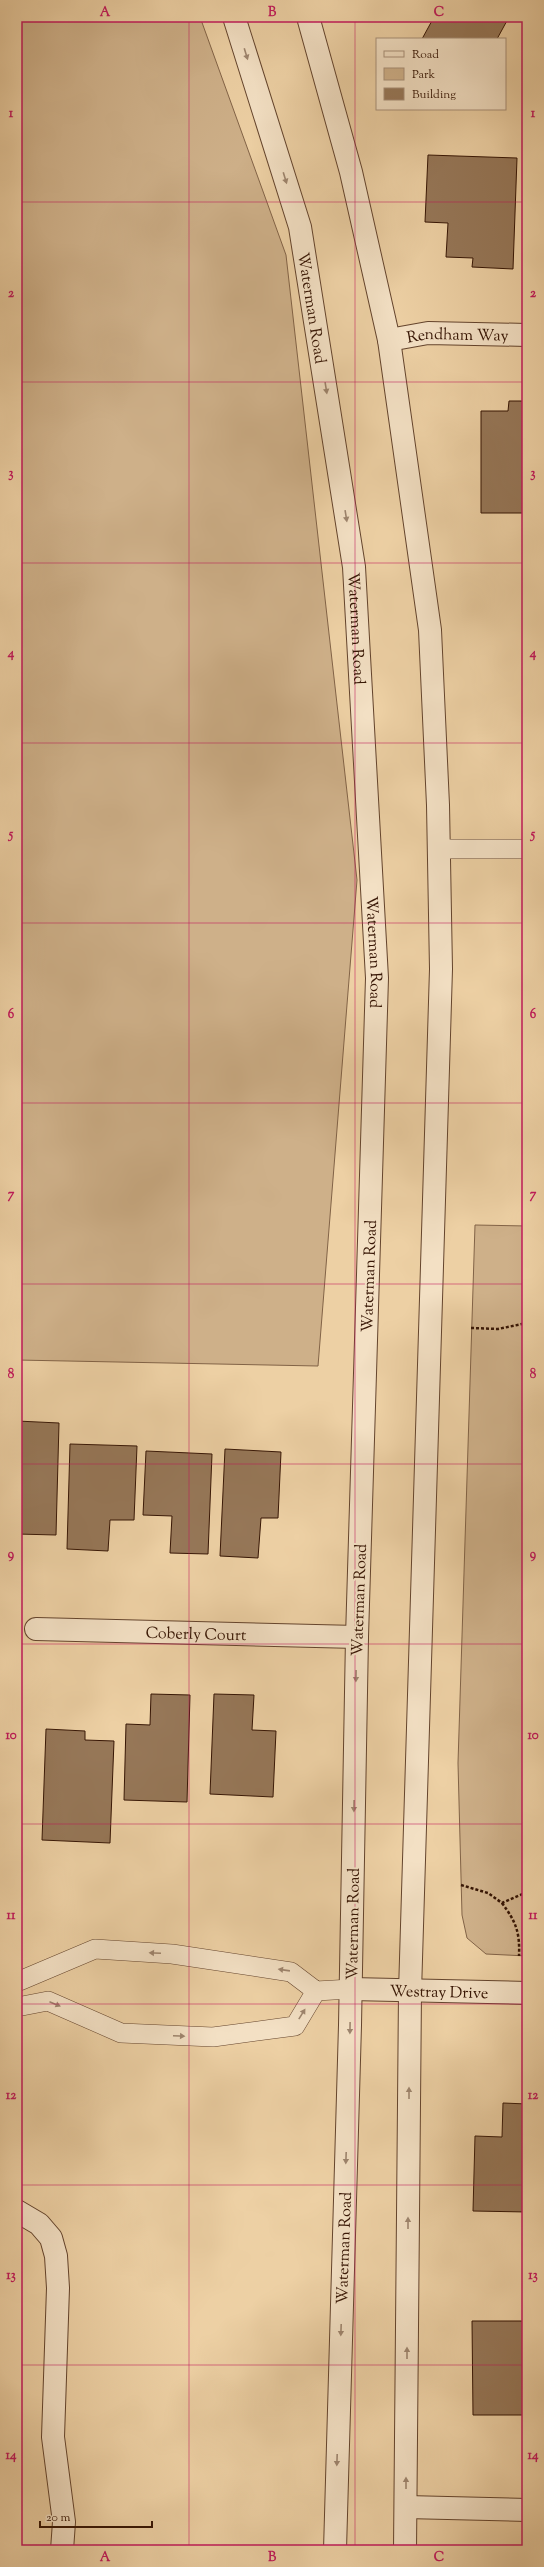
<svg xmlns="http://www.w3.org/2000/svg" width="544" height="2567" font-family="'Sorts Mill Goudy',serif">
<rect width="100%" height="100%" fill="#edd0a4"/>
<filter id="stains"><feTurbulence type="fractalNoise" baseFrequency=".005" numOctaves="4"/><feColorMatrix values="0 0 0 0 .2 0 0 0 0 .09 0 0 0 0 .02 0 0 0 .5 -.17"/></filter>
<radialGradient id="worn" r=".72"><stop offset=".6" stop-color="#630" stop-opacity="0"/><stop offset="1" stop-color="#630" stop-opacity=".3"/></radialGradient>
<g fill="#ceb089" stroke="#826347">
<path d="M17 17H200L286 255 357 880 318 1366 17 1360Z"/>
<path d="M475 1225 527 1226V1956L486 1954 467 1938 462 1915 458 1763Z"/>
</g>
<g fill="#967758" stroke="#371605">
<path d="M434 17H509L497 39H422Z"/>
<path d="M428 155 517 158 513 269 472 267 473 258 446 257 448 223 425 222Z"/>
<path d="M509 401H527V513H481V411H508Z"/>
<path d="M17 1421 59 1423 56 1535 17 1534Z"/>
<path d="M70 1444 137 1446 134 1520H110L108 1551 67 1549Z"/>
<path d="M225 1449 281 1452 278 1518H261L258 1558 220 1556Z"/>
<path d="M146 1451 212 1454 208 1554 170 1553 172 1516 143 1515Z"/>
<path d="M151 1694 190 1695 187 1802 124 1800 126 1724 150 1725Z"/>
<path d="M214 1694 254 1695 252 1730 276 1731 273 1797 210 1794Z"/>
<path d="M46 1729 85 1731V1740L114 1741 110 1843 42 1840Z"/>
<path d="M503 2103 527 2104V2212L473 2211 475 2136 502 2137Z"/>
<path d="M472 2321H527V2415H473Z"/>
</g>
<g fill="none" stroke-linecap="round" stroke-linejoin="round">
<defs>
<g id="service">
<path d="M439 849H527"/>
<path d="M17 1982 95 1949 172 1954 291 1972 316 1991 351 1989"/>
<path d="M17 2007 48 2001 121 2033 213 2037 295 2026 316 1991"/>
</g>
<g id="minor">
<path id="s1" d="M389 340 428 333 527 335"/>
<path id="s2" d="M36 1629 357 1637"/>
<path id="s3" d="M351 1989 527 1993"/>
<path d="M17 2211 39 2224 51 2238 56 2256 58 2288 53 2437 64 2522 62 2550"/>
<path d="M406 2507 527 2510"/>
</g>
<g id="tertiary">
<path id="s4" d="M234 17 300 227 354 567 377 978 357 1637 350 2025 335 2550"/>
<path d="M308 17 351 172 389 340 430 630 438 805 441 969 410 1992 405 2550"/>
</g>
</defs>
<use href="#service" stroke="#64442d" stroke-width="20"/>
<use href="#minor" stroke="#64442d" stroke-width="24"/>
<use href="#tertiary" stroke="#64442d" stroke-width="24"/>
<g stroke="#371605" stroke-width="2.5" stroke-dasharray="3 2" stroke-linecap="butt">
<path d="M471 1328 498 1329 527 1323"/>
<path d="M461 1885 488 1893 502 1903 527 1892"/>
<path d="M502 1903C516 1922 520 1932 519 1956"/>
</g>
<use href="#service" stroke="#f3e0c4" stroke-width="19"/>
<use href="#minor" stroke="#f3e0c4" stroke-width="22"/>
<use href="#tertiary" stroke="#f3e0c4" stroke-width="22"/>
</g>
<defs><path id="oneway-solid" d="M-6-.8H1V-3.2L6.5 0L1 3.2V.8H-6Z"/></defs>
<g fill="#9e856e">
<use href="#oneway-solid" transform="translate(246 54) rotate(73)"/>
<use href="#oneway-solid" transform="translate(285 178) rotate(73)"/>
<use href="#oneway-solid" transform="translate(326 388) rotate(81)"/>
<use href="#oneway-solid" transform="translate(346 516) rotate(81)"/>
<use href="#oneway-solid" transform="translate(356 1676) rotate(91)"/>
<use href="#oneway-solid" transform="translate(354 1806) rotate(91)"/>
<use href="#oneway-solid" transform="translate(155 1953) rotate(-177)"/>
<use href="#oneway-solid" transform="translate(284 1970) rotate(-172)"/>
<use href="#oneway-solid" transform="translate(55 2004) rotate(23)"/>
<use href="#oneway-solid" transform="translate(302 2014) rotate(-58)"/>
<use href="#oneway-solid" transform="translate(350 2028) rotate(91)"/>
<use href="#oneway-solid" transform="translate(179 2036) rotate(3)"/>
<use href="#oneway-solid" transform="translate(409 2093) rotate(-90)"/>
<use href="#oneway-solid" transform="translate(346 2158) rotate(92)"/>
<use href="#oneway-solid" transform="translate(408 2223) rotate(-90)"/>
<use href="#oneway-solid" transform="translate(341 2330) rotate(92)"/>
<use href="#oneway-solid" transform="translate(407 2353) rotate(-90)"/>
<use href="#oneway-solid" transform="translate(337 2460) rotate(92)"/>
<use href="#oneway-solid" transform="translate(406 2483) rotate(-90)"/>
</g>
<path fill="none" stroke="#c2185b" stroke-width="1" stroke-opacity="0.55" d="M189 17V2550M355 17V2550M17 202H527M17 382H527M17 563H527M17 743H527M17 923H527M17 1103H527M17 1284H527M17 1464H527M17 1644H527M17 1824H527M17 2004H527M17 2185H527M17 2365H527"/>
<g text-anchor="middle" stroke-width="4" stroke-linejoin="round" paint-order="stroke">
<g font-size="16" fill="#371605" stroke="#f3e0c4">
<text dy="6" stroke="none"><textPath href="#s4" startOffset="302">Waterman Road</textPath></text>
<text dy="6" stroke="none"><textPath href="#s1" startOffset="69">Rendham Way</textPath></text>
<text dy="6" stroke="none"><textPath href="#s4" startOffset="626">Waterman Road</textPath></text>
<text dy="6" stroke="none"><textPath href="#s4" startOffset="950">Waterman Road</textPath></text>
<text transform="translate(368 1276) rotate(-88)" y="6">Waterman Road</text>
<text transform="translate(358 1600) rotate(-88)" y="6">Waterman Road</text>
<text dy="6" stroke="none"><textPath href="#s2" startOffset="160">Coberly Court</textPath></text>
<text transform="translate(352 1924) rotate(-89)" y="6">Waterman Road</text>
<text dy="6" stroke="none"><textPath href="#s3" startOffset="88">Westray Drive</textPath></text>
<text transform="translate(343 2248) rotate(-88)" y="6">Waterman Road</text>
</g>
</g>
<rect width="544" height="2567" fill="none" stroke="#edd0a4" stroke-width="44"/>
<rect x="376" y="38" width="130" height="72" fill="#f3e0c4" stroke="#a88f78"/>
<rect x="384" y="51" width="20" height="6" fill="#f3e0c4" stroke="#a88f78"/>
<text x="412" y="58" font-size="12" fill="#371605">Road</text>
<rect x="384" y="68" width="20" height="12" fill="#ceb089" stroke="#a88f78"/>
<text x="412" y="78" font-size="12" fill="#371605">Park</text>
<rect x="384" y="88" width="20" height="12" fill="#967758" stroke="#a88f78"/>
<text x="412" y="98" font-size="12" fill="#371605">Building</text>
<path d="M40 2521v6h112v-6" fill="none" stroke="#371605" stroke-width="2"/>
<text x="46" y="2521" font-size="12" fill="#371605" stroke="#f3e0c4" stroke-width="3" paint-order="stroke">20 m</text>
<rect x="22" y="22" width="500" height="2523" fill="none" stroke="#c2185b" stroke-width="1.5"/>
<g font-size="13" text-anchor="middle" font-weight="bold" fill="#c2185b">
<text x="105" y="16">A</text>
<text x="272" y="16">B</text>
<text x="439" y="16">C</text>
<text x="11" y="117">1</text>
<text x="533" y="117">1</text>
<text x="11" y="297">2</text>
<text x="533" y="297">2</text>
<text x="11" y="477">3</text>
<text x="533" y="477">3</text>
<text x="11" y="657">4</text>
<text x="533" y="657">4</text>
<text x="11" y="838">5</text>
<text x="533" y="838">5</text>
<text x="11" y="1018">6</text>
<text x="533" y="1018">6</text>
<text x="11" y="1198">7</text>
<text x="533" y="1198">7</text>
<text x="11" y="1378">8</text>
<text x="533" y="1378">8</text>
<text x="11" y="1558">9</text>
<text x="533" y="1558">9</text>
<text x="11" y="1739">10</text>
<text x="533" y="1739">10</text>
<text x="11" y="1919">11</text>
<text x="533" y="1919">11</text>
<text x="11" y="2099">12</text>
<text x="533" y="2099">12</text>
<text x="11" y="2279">13</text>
<text x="533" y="2279">13</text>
<text x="11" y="2459">14</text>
<text x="533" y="2459">14</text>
<text x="105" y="2561">A</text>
<text x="272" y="2561">B</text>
<text x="439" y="2561">C</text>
</g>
<rect width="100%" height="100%" filter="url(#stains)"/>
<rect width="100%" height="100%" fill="url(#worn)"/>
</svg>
